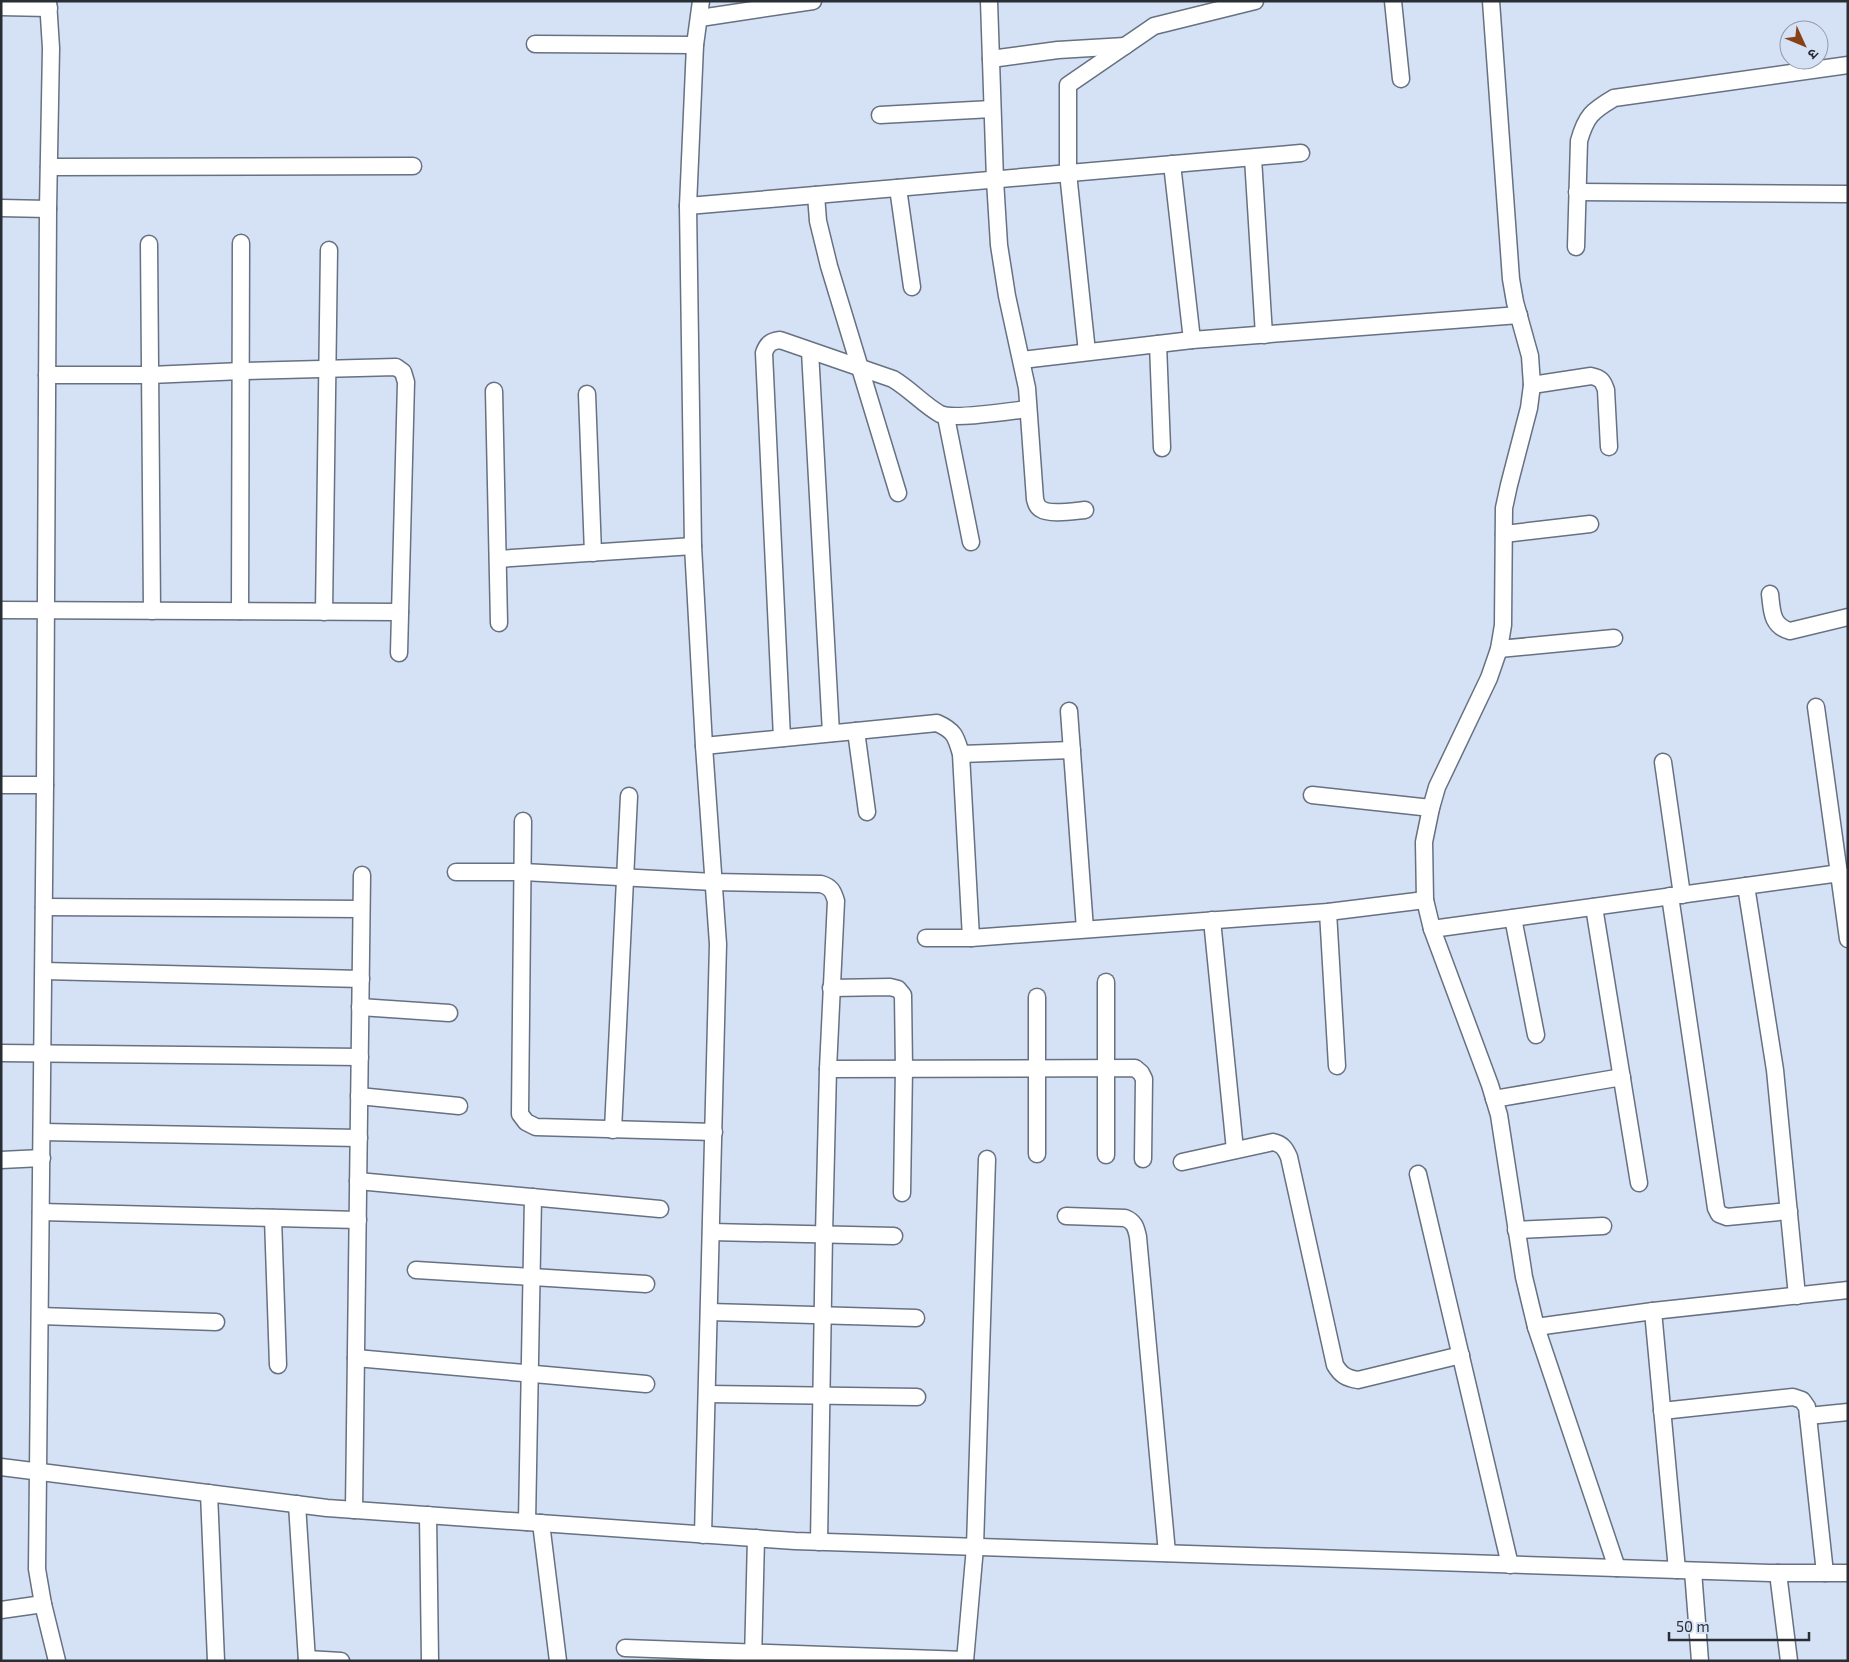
<svg xmlns="http://www.w3.org/2000/svg" width="1849" height="1662" font-family="'Exo 2','Noto Sans Devanagari',sans-serif">
<rect width="100%" height="100%" fill="#d5e2f5"/>
<g fill="none" stroke-linecap="round" stroke-linejoin="round">
<defs>
<g id="street">
<path d="M48 1 51 48 48 209 45 785 37 1569 43 1604 57 1661"/>
<path d="M701 1 695 45 688 206 693 546 704 746 718 944 703 1535"/>
<path d="M989 1 995 180 999 245 1007 296 1027 388 1035 499C1036 503 1037 507 1041 509 1049 515 1074 511 1085 510"/>
<path d="M1393 1 1401 79"/>
<path d="M1491 1 1511 279 1515 302 1530 356 1532 385 1529 408 1509 485 1504 508 1503 625 1499 649 1489 678 1437 787 1431 808 1424 842 1425 900 1432 929 1490 1085 1499 1115 1524 1277 1536 1327 1617 1568"/>
<path d="M1 7 49 8"/>
<path d="M700 18 813 1"/>
<path d="M535 44 695 45"/>
<path d="M991 59 1058 50 1125 46"/>
<path d="M880 115 992 109"/>
<path d="M1253 158 1264 335"/>
<path d="M1172 164 1192 340"/>
<path d="M49 167 413 166"/>
<path d="M898 188 912 287"/>
<path d="M1577 192 1848 194"/>
<path d="M816 195 818 221 829 266 898 493"/>
<path d="M688 206 1301 153"/>
<path d="M1 208 48 209"/>
<path d="M149 244 152 611"/>
<path d="M1576 247 1579 141C1586 116 1592 111 1614 98L1848 65"/>
<path d="M1158 344 1162 448"/>
<path d="M810 351 831 733"/>
<path d="M1087 352 1068 173V85L1154 26 1255 1"/>
<path d="M1022 360 1192 340 1519 315"/>
<path d="M47 375H150L242 371 396 367 403 372 406 382 399 653"/>
<path d="M1532 385 1591 376C1601 378 1603 381 1606 390L1609 447"/>
<path d="M494 391 499 623"/>
<path d="M587 394 593 553"/>
<path d="M946 417 971 542"/>
<path d="M1504 534 1590 524"/>
<path d="M498 559 693 546"/>
<path d="M1770 594C1772 610 1771 626 1790 631L1848 617"/>
<path d="M1 610 400 612"/>
<path d="M240 611 241 243"/>
<path d="M324 612 329 250"/>
<path d="M1499 649 1614 638"/>
<path d="M1816 707 1848 939"/>
<path d="M1069 711 1085 929"/>
<path d="M856 731 867 812"/>
<path d="M782 738 764 353C767 344 771 341 780 340L893 379C910 389 924 405 940 414 953 420 1011 411 1028 409"/>
<path d="M704 746 937 723C955 731 956 737 961 754L971 938 1328 912 1425 900"/>
<path d="M961 754 1072 750"/>
<path d="M1663 762 1682 895"/>
<path d="M1 785H45"/>
<path d="M1312 795 1431 808"/>
<path d="M523 821 520 1114 526 1122 536 1127 714 1132"/>
<path d="M456 872H523L714 882 821 884C831 887 833 891 836 901L828 1069"/>
<path d="M1746 886 1775 1070 1797 1296"/>
<path d="M1670 896 1716 1208 1719 1214 1727 1217 1789 1211"/>
<path d="M44 907 361 909"/>
<path d="M1594 907 1639 1183"/>
<path d="M1328 912 1337 1066"/>
<path d="M1513 918 1536 1035"/>
<path d="M1212 920 1235 1150"/>
<path d="M1432 929 1840 873"/>
<path d="M926 938H971"/>
<path d="M44 971 361 979"/>
<path d="M831 988 890 987 898 989 903 995 904 1068 902 1193"/>
<path d="M360 1007 449 1013"/>
<path d="M1 1053 360 1057"/>
<path d="M359 1096 459 1106"/>
<path d="M1494 1099 1622 1077"/>
<path d="M613 1130 629 796"/>
<path d="M42 1132 359 1138"/>
<path d="M1037 1154V997"/>
<path d="M1106 1155V982"/>
<path d="M1 1160 42 1158"/>
<path d="M1182 1162 1273 1142C1282 1144 1285 1148 1289 1157L1335 1365C1341 1375 1346 1378 1358 1380L1461 1355"/>
<path d="M1418 1174 1510 1565"/>
<path d="M358 1181 660 1209"/>
<path d="M41 1212 358 1220"/>
<path d="M1066 1216 1125 1218C1135 1222 1136 1228 1138 1237L1167 1553"/>
<path d="M273 1218 278 1365"/>
<path d="M1516 1230 1603 1226"/>
<path d="M711 1232 894 1236"/>
<path d="M416 1270 646 1284"/>
<path d="M1653 1311 1677 1570"/>
<path d="M709 1312 916 1318"/>
<path d="M40 1316 216 1322"/>
<path d="M1536 1327 1653 1311 1848 1290"/>
<path d="M356 1358 646 1384"/>
<path d="M707 1394 917 1397"/>
<path d="M1662 1411 1793 1397 1802 1400 1807 1407 1825 1573"/>
<path d="M1808 1416 1848 1412"/>
<path d="M1 1467 327 1508 795 1541 1770 1573H1848"/>
<path d="M209 1493 216 1661"/>
<path d="M297 1504 307 1661"/>
<path d="M354 1510 362 875"/>
<path d="M428 1515 430 1661"/>
<path d="M527 1522 533 1197"/>
<path d="M541 1523 558 1661"/>
<path d="M819 1542 824 1234 828 1069 1135 1068 1141 1073 1144 1079 1143 1159"/>
<path d="M1693 1571 1700 1661"/>
<path d="M1778 1573 1789 1661"/>
<path d="M1 1610 43 1604"/>
<path d="M625 1648 965 1660"/>
<path d="M307 1659 341 1661"/>
<path d="M753 1661 756 1538"/>
<path d="M965 1661 975 1547 987 1159"/>
</g>
</defs>
<use href="#street" stroke="#667182" stroke-width="19"/>
<use href="#street" stroke="#fff" stroke-width="16"/>
</g>
<rect width="1849" height="1662" fill="none" stroke="#292e35" stroke-width="5"/>
<g transform="translate(1804 45) rotate(134)"><circle r="24" fill="#d5e2f5" stroke="#909aa8"/>
<path d="M0-4L9 19L0 12L-9 19Z" fill="#864117"/>
<text y="-8" font-size="14" font-weight="bold" text-anchor="middle" fill="#292e35">उ</text>
</g>
<path d="M1669 1632v8h140v-8" fill="none" stroke="#292e35" stroke-width="2.5"/>
<text x="1676" y="1632" font-size="15" fill="#292e35" stroke="#d5e2f5" stroke-width="4" paint-order="stroke">50 m</text>
</svg>
